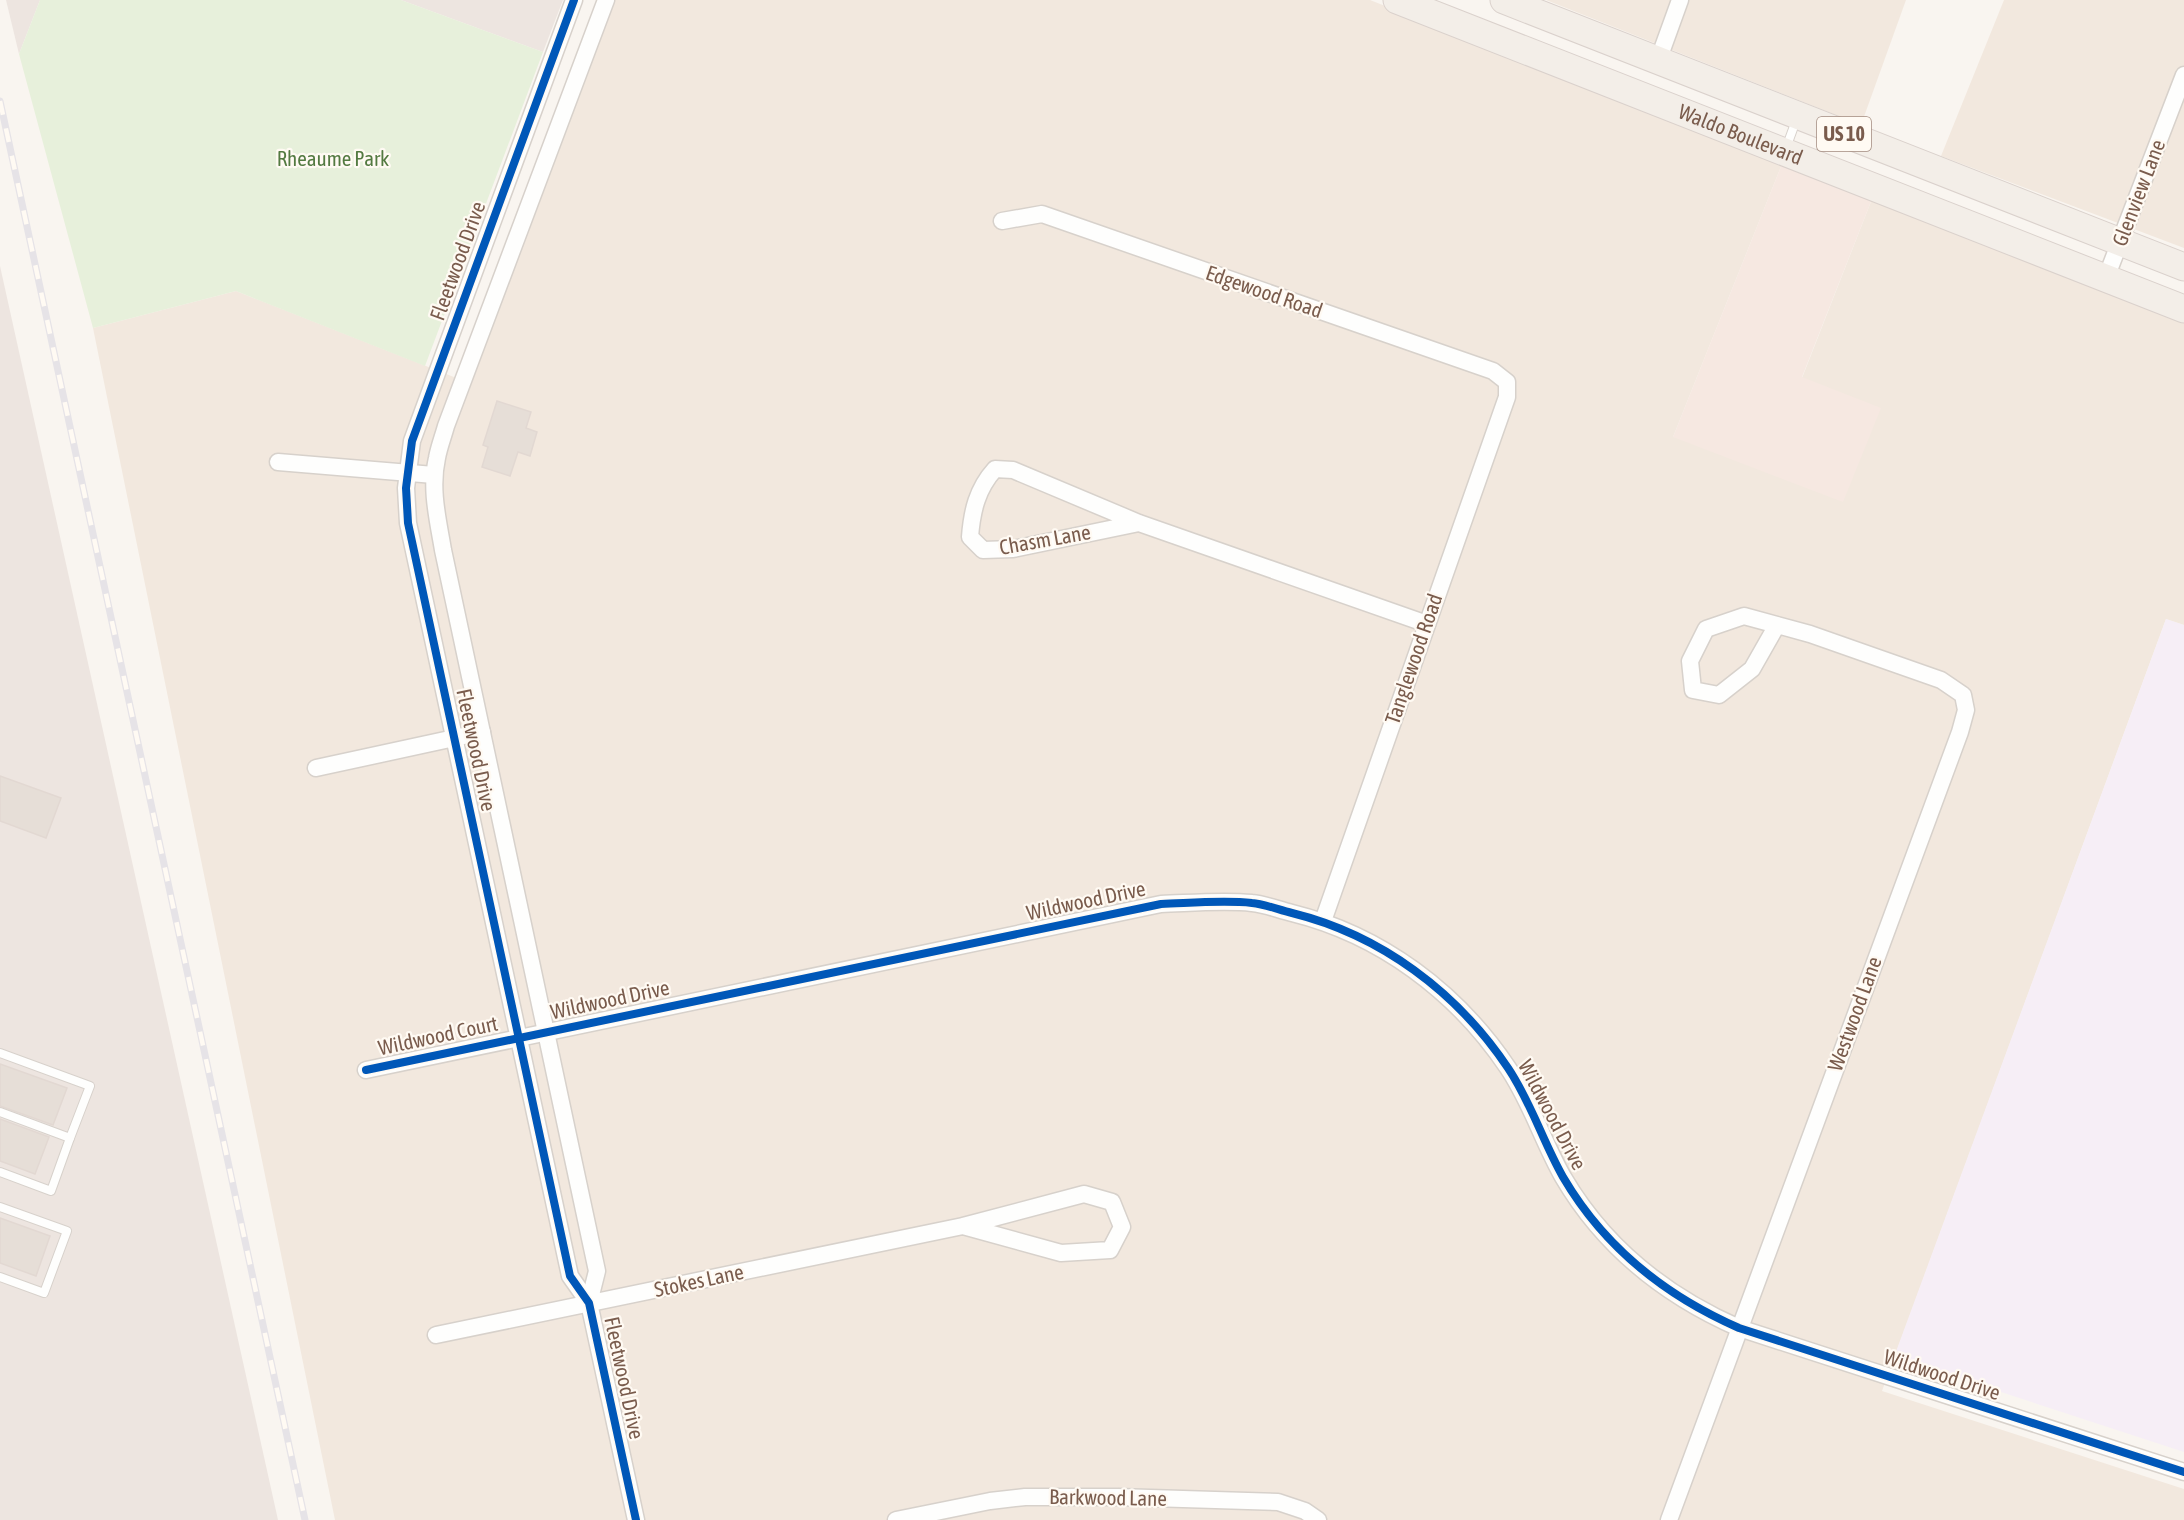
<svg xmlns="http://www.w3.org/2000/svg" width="2184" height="1520" font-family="'Asap Condensed',sans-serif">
<rect width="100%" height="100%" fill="#f9f5f0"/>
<g fill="#f2e8de">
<path d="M613 0H1370L1782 164 1673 437 1802 378 1872 199 2184 323V625L2166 619 1882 1391 2184 1489V1520H335L93 328 236 291 469 383Z"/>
<path d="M1546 0H1906L1861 125Z"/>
<path d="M2004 0H2184V248L1941 156Z"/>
</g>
<path fill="#f6e8e1" d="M1782 164 1872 199 1802 377 1881 408 1843 502 1673 437Z"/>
<g fill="#ede5e0">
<path d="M6 0H40L19 54Z"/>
<path d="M401 0H563L543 52Z"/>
<path d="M0 266 278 1520H0Z"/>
</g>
<path fill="#f6eef6" d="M2166 619 2184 625V1452L1894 1357Z"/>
<path fill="#e7f0db" d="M40 0H401L543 52 425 366 236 291 93 328 19 54Z"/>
<g fill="#e6ded7" stroke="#e2d8d2" stroke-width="1.5">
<path d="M497 401 531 412 526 428 537 432 530 456 518 452 510 476 482 467 488 447 483 445Z"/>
<path d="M0 776 61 798 46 838 0 821Z"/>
<path d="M0 1064 67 1088 53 1125 0 1106Z"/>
<path d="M0 1119 49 1137 35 1174 0 1161Z"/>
<path d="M0 1218 50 1236 36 1276 0 1263Z"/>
</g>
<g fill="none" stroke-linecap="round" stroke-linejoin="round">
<defs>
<g id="lane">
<path d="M1786 148 1797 118"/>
<path d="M0 1053 90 1086 70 1138"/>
<path d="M0 1112 70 1138 51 1191 0 1172"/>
<path d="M0 1207 67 1231 44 1293 0 1277"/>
</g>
<g id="street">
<path d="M574 0 412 441 406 488 408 523 570 1276 589 1303 636 1520"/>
<path d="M1658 61 1680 0"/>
<path d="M1002 221 1042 214 1493 371 1507 382V397L1323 921"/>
<path d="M2106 278 2184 75"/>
<path d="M278 462 434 475"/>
<path d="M1139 523 1013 549 983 550 970 537C972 511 977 489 995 469L1013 470 1139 523 1427 624"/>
<path d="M316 768 482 732"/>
<path d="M366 1070 1161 904C1191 903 1223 900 1252 903 1265 904 1279 910 1292 913 1381 935 1457 992 1508 1068 1531 1102 1543 1142 1563 1177 1604 1247 1666 1296 1739 1328L2184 1472"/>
<path d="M589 1303 597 1271 443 550C438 520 430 489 437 458 439 447 443 437 446 426L606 0"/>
<path d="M436 1335 963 1226 1084 1194 1112 1202 1122 1227 1110 1250 1061 1253 963 1226"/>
<path d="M896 1520 990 1501 1025 1497H1118L1278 1502 1305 1511 1318 1520"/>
<path d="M1669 1520 1960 732 1966 710 1963 695 1941 680 1810 634 1744 616 1706 629 1690 661 1693 690 1719 695 1752 669 1777 625"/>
</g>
<g id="primary">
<path id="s1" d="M1397 0 2184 309"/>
<path d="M1504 0 2184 267"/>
</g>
</defs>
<use href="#lane" stroke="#d7d1cb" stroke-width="10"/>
<use href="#street" stroke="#d7d1cb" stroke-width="19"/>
<use href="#primary" stroke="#dad1cc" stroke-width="29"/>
<use href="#lane" stroke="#fefefd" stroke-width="8"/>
<use href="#street" stroke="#fefefd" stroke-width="16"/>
<use href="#primary" stroke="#f3eee8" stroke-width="27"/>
<defs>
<path id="rail" d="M0 101 305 1520"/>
</defs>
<use href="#rail" stroke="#e6e3e7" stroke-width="7"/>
<use href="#rail" stroke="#fffaf3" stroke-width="4.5" stroke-dasharray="14" stroke-linecap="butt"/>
<defs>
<g id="cycleway">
<path d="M574 0 412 441 406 488 408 523 570 1276 589 1303 636 1520"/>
<path d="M366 1070 1161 904C1191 903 1223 900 1252 903 1265 904 1279 910 1292 913 1381 935 1457 992 1508 1068 1531 1102 1543 1142 1563 1177 1604 1247 1666 1296 1739 1328L2184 1472"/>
</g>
</defs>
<use href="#cycleway" stroke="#fffaf3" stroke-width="11"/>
<use href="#cycleway" stroke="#0057b8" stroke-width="8"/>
</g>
<g text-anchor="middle" stroke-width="4.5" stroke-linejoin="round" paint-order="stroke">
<rect fill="#fffaf3" stroke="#a28b7f" stroke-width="1.5" x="1817" y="117" width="54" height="34" rx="4.5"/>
<g font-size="20" font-weight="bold" fill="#7a5c4d">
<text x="1844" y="141">US 10</text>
</g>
<g font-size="21" fill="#7a5c4d" stroke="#fffaf3">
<text dy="7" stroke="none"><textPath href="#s1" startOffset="369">Waldo Boulevard</textPath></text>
<text transform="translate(2139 193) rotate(-69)" y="7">Glenview Lane</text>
<text transform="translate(458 261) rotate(-70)" y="7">Fleetwood Drive</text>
<text transform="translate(1264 292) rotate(19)" y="7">Edgewood Road</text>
<text transform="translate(1045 540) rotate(-10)" y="7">Chasm Lane</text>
<text transform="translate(1414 659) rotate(-71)" y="7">Tanglewood Road</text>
<text transform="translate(476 750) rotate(78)" y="7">Fleetwood Drive</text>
<text transform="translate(1086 901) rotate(-12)" y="7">Wildwood Drive</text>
<text transform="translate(610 1000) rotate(-12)" y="7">Wildwood Drive</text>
<text transform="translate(1855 1014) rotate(-70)" y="7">Westwood Lane</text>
<text transform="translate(438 1036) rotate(-12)" y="7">Wildwood Court</text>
<text transform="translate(1552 1115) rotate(62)" y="7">Wildwood Drive</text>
<text transform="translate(699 1281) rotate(-12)" y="7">Stokes Lane</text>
<text transform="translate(1942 1375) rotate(18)" y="7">Wildwood Drive</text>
<text transform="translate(624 1378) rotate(78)" y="7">Fleetwood Drive</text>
<text transform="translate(1108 1498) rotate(1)" y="7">Barkwood Lane</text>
</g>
<g font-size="21" fill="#537a41" stroke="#fffaf3">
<text x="333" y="166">Rheaume Park</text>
</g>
</g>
</svg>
